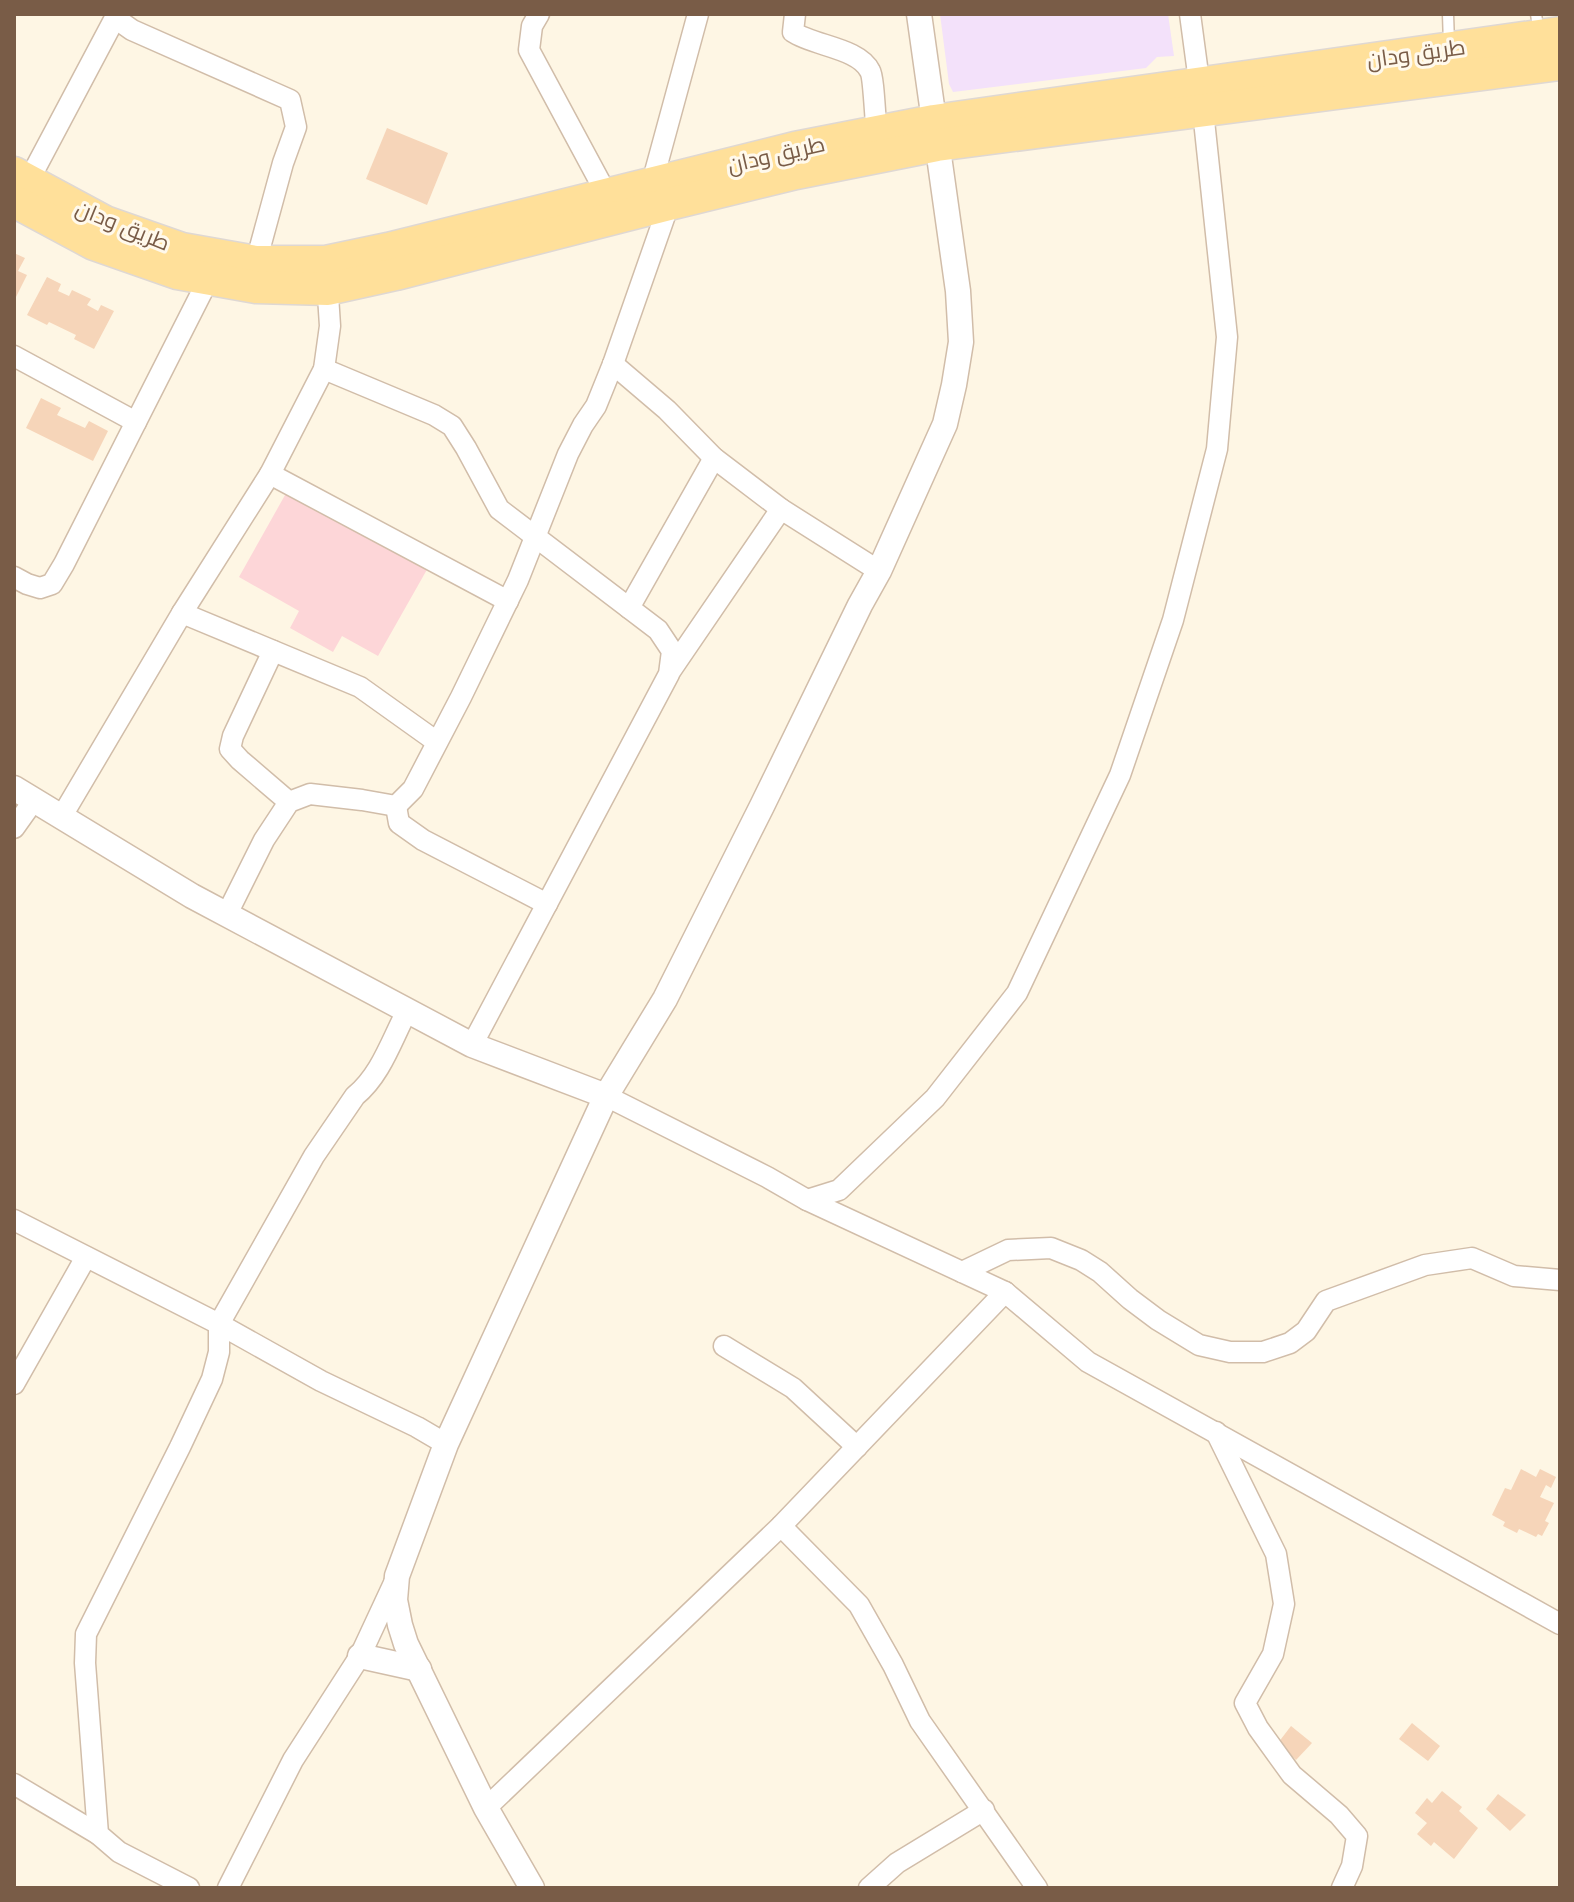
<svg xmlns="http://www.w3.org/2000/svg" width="1574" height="1902" font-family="Montserrat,Cairo,sans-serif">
<rect width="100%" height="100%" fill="#fef6e4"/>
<path fill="#f3e1fa" d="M940 14H1168L1174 56 1157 57 1146 68 953 92 949 84Z"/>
<path fill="#fdd6d8" d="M289 488 429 566 378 656 342 636 333 652 290 628 299 611 239 577Z"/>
<g fill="#f6d5b9">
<path d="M387 128 448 153 427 205 366 179Z"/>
<path d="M14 253 25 258 18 271 27 275 14 301Z"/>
<path d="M47 277 61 284 58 291 69 296 72 290 91 299 87 305 98 311 101 305 114 311 94 349 74 339 76 335 49 322 47 325 27 315Z"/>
<path d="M41 398 61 408 57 415 85 428 89 421 108 431 93 461 26 428Z"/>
<path d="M1521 1469 1536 1477 1540 1469 1556 1477 1551 1488 1546 1485 1540 1497 1554 1503 1545 1521 1549 1523 1542 1536 1538 1534 1536 1537 1519 1529 1517 1533 1503 1526 1505 1522 1492 1515 1505 1488 1511 1490Z"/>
<path d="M1412 1723 1440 1746 1428 1761 1399 1739Z"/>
<path d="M1291 1726 1312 1743 1296 1760 1278 1743Z"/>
<path d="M1442 1791 1462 1807 1459 1811 1478 1828 1454 1859 1434 1842 1431 1846 1417 1834 1427 1823 1415 1813 1427 1798 1432 1803Z"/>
<path d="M1498 1794 1526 1815 1510 1831 1486 1809Z"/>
</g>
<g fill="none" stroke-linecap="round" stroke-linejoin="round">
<defs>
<g id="service">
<path d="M1448 14 1449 44"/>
<path d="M1536 14 1539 33"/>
</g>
<g id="minor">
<path d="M116 14 115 18 132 30 290 100 296 127 283 163 256 262"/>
<path d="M539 14 532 26 529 50 607 195"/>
<path d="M795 14 793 32C814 46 859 48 870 71 874 78 875 121 877 133"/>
<path d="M28 182 115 18"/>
<path d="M652 183 698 14"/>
<path d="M14 356 136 422"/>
<path d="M613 364 667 410 714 458 781 509 879 571"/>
<path d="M324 369 434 415 452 426 466 448 499 509 658 630 672 651 669 674 472 1045"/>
<path d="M270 474 508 601"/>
<path d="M14 577 27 584 40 588 52 584 64 564 208 280"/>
<path d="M629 608 714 458"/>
<path d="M182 613 360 687 437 742"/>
<path d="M273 651 233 736 230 749 240 760 289 802"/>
<path d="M671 670 781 509"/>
<path d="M396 806 399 823 423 840 547 904"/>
<path d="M62 816 182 613 270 474 324 369 330 326 327 280"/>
<path d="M14 828 34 800"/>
<path d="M227 914 264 840 289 802 310 794 362 800 396 806 413 789 461 697 518 580 568 454 583 425 596 406 613 364 669 204"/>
<path d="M606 1096 767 1177 807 1200 1005 1292 1088 1362 1560 1624"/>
<path d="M807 1200 839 1190 935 1098 1017 993 1120 775 1173 620 1217 449 1227 337 1203 111 1190 14"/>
<path d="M14 1220 219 1324 321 1381 417 1427 446 1444"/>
<path d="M962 1272 1008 1250 1051 1248 1081 1260 1100 1272 1130 1299 1158 1320 1199 1345 1230 1352H1263L1290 1343 1306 1331 1326 1301 1425 1265 1472 1258 1514 1276 1560 1280"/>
<path d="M724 1346 793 1388 857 1447"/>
<path d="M14 1384 86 1257"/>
<path d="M1216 1432 1276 1554 1284 1604 1273 1654 1245 1703 1258 1728 1292 1775 1339 1815 1357 1836 1352 1866 1342 1888"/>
<path d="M781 1526 859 1605 893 1665 920 1721 1037 1888"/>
<path d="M14 1784 98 1834"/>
<path d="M486 1808 781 1526 1005 1292"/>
<path d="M189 1888 119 1852 98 1834 85 1663 86 1634 180 1447 212 1379 219 1352V1324L314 1156 355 1096C381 1075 392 1039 407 1011"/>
<path d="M228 1888 293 1760 360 1656 394 1583"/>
<path d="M869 1888 897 1863 984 1810"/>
</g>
<g id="tertiary">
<path d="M14 788 192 896 472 1045 606 1096"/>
<path d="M360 1656 419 1669"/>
<path d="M532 1888 486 1808 406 1644 400 1625 395 1600 397 1576 446 1444 606 1096 665 999 762 806 860 605 879 571 945 424 954 385 961 342 958 291 919 14"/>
</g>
<g id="primary">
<path d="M14 173 105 222 182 249 256 262H326L388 249 795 148 934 121 1560 33"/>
<path d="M14 201 94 244 177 273 256 287 328 289 396 274 669 204 796 173 937 145 1560 64"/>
</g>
</defs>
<use href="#service" stroke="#d1bda9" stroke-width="13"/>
<use href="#minor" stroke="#d1bda9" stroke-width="23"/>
<use href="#tertiary" stroke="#d1bda9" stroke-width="27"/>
<use href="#primary" stroke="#dfd8d3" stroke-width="35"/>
<use href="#service" stroke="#fff" stroke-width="10"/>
<use href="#minor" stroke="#fff" stroke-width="20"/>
<use href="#tertiary" stroke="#fff" stroke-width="24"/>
<use href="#primary" stroke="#ffe09a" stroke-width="32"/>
</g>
<g text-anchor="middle" stroke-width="6" stroke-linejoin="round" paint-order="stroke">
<g font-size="22" fill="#795c47" stroke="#fff9ec">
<text transform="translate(1416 53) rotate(-8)" y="8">طريق ودان</text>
<text transform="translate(776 154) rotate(-13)" y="8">طريق ودان</text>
<text transform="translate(123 225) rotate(22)" y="8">طريق ودان</text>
</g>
</g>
<rect width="1574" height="1902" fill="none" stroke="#795c47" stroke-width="32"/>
</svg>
